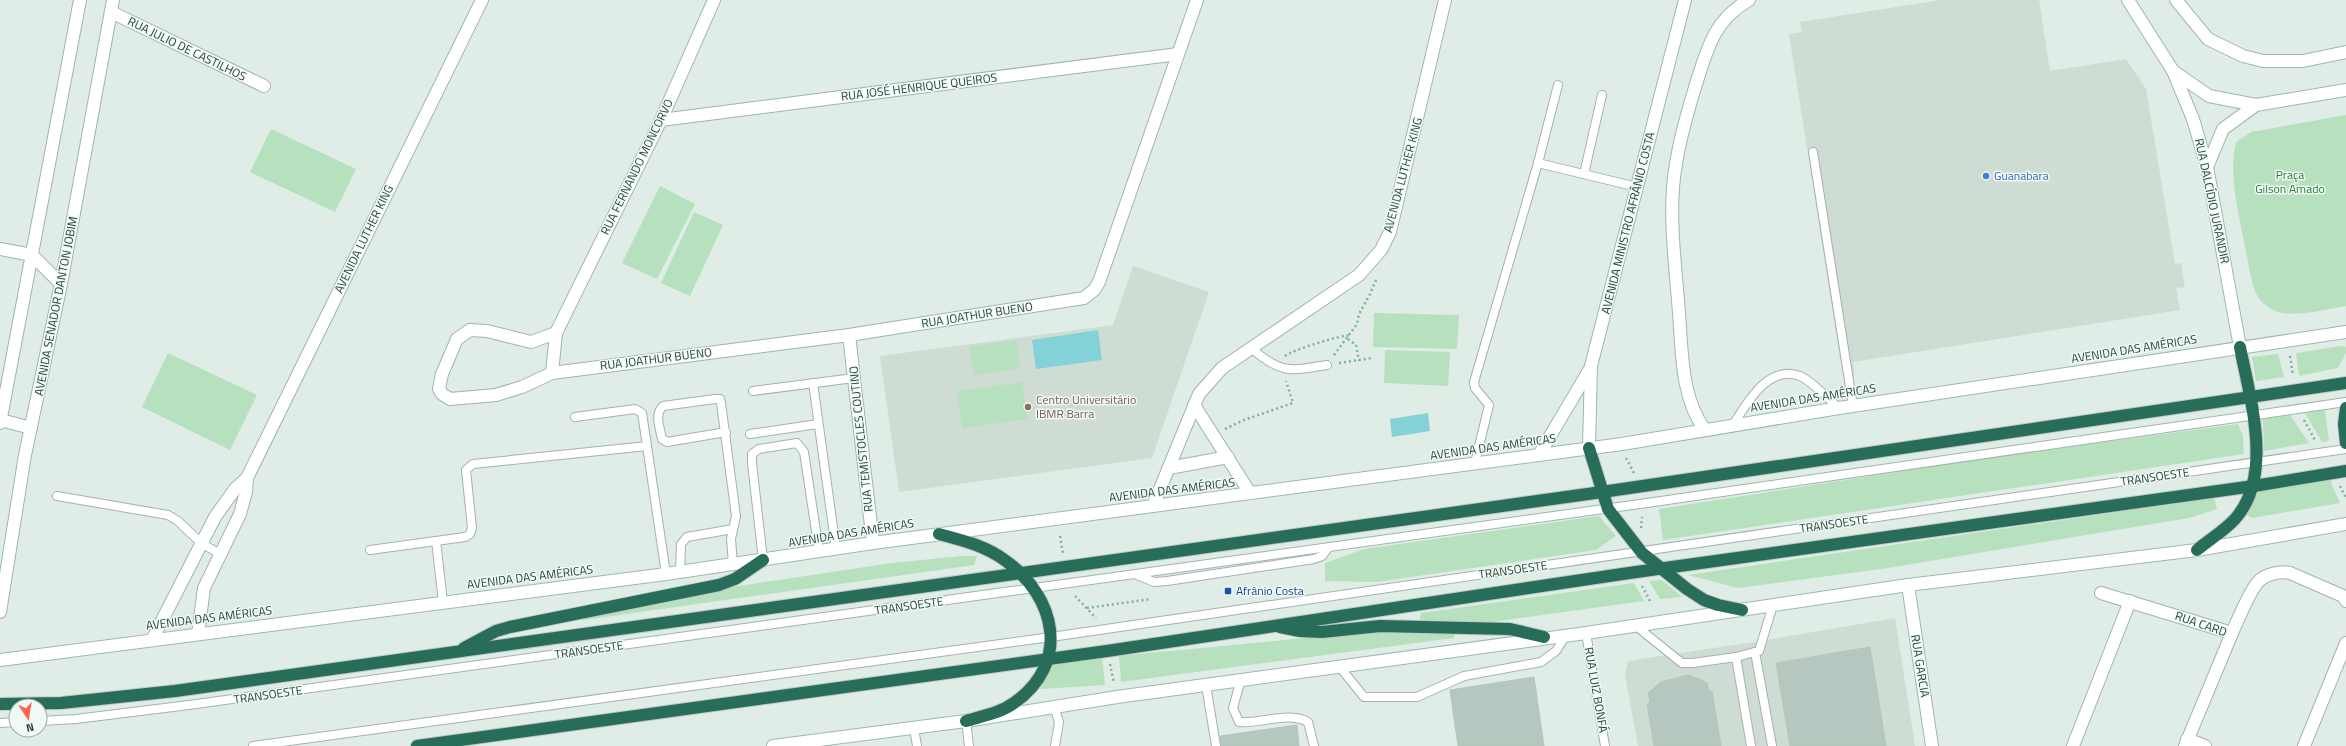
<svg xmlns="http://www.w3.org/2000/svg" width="2346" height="746" font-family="'Titillium Web',sans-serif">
<rect width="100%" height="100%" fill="#e0ece6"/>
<g fill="#cedcd4">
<path d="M1941 0H2039L2050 71 2126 59 2146 89 2175 264 2181 263 2185 287 2176 288 2180 310 1853 362 1855 375 1843 377 1789 34 1802 32 1800 22Z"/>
<path d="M1133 266 1209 292 1152 458 899 492 880 356 1113 325Z"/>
<path d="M1895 618 1915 746H1638L1625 675 1628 661 1767 640Z"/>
</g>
<g fill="#b7e0be">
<path d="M2346 115V306C2327 309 2288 320 2271 309 2267 306 2260 301 2258 297 2250 282 2249 263 2245 247 2239 213 2228 176 2236 142L2251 132Z"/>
<path d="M271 129 356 169 335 212 250 172Z"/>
<path d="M660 186 695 204 657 279 622 263Z"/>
<path d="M694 212 723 225 690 296 661 283Z"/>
<path d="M1374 313 1459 315 1457 349 1373 347Z"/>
<path d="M1016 340 1020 368 974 375 969 347Z"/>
<path d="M2341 346 2346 347V353L2338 368 2299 376 2296 353Z"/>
<path d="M1385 350 1450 352 1448 386 1384 383Z"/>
<path d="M168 353 257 395 230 450 142 407Z"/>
<path d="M2278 354 2284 377 2256 381 2252 357Z"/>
<path d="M1022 382 1027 419 962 428 957 392Z"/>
<path d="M2325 410 2329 441 2322 442 2305 413Z"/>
<path d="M2290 415 2309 443 2264 451 2263 419Z"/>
<path d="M2238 424 2243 436 2244 454 1663 540 1659 509 1993 457Z"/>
<path d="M2329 478 2340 503 2252 518 2245 514 2260 490Z"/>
<path d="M2214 498 2217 509 2189 518 1888 568 1738 588 1688 575Z"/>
<path d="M1599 516 1616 536 1596 550 1377 582 1325 581V563L1364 549Z"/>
<path d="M962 556H977L974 565 584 620 586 616 719 589 892 563Z"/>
<path d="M1662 580 1682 597 1660 599 1649 581Z"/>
<path d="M1634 583 1644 601 1491 622 1420 620 1421 613Z"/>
<path d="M1388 630 1455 632 1454 638 1121 682 1119 656Z"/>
<path d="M1102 657 1105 685 1040 689 1051 664Z"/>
</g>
<g fill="#82d2d7">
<path d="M1098 330 1102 360 1036 369 1032 340Z"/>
<path d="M1428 413 1430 431 1392 437 1390 419Z"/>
</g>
<g fill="#b5c7be" stroke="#b2c7bc">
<path d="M1870 647 1886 746H1790L1776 663Z"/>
<path d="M1688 675 1700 679 1707 683 1709 691H1712L1721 746H1654L1647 704 1650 703 1648 693 1661 682Z"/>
<path d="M1534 677 1544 746H1458L1450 690Z"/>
<path d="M1297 725 1299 746H1221L1220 736Z"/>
</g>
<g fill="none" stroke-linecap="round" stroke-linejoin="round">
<defs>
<g id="lane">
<path d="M1813 152 1853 406"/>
<path d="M1538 163 1637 187"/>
<path d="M1584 174 1602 95"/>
<path d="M1252 349C1282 374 1289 371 1327 365"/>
<path d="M813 383 836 549"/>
<path d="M753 391 854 378"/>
<path d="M575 417 635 409 642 413 647 446"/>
<path d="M1733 425C1747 403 1768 364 1800 376 1812 381 1829 400 1839 408"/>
<path d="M726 432 667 442 662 439C660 428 654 414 663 406L715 399H720L721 403 736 516 731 539 733 564"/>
<path d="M750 434 818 424"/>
<path d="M1475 463 1489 405 1475 388 1474 382 1538 163 1558 85"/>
<path d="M57 496 168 515 178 521 201 543 220 554"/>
<path d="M436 541 443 602"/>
<path d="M370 550 465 537 470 534 472 528 466 470 473 464 647 446 666 574"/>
<path d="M763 560 752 463V454L759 449 797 443 804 452 819 551"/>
<path d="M680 572 681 544 687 537 733 529"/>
<path d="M1137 575 1154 582 1167 581 1314 559 1322 556 1328 548"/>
<path d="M1636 626 1682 663H1693L1736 657 1759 651 1773 605"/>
<path d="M1586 633 1605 746"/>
<path d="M1755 652 1772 746"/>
<path d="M1736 657 1751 746"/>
<path d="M1339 666 1364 697H1417L1464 676 1541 662 1556 651 1566 635"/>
<path d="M1241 679 1233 708 1239 722C1260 724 1289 711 1308 722L1314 746"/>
<path d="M1206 685 1216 746"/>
<path d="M1054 706 1059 722 1055 746"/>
<path d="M40 721 76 719 189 705 1640 504 2346 402"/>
<path d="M966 721 969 746"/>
<path d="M0 723 16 722"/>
<path d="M914 728 917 746"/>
<path d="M253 746 1051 637 2346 449"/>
</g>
<g id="street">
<path d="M111 12 264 86"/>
<path d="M661 120 1178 54"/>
<path d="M0 249 32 255 61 284"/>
<path d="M556 333 531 342 487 331 470 330 457 339 442 374 439 389 442 394 450 399 496 395 522 387 552 373 849 335 1084 298 1094 290 1099 282 1197 0"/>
<path d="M849 335 873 543"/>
<path d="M552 373 556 333 661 120 714 0"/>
<path d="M1194 405 1250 493"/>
<path d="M1 420 31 428"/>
<path d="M0 423 80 0"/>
<path d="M1169 468 1228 457"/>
<path d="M1153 506 1199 394 1222 368 1359 275 1381 250 1390 232 1445 0"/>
<path d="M1908 585 1932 746"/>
<path d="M2101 593 2232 633 2185 746"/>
<path d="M0 612 25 455 61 284 113 0"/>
<path d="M2232 633C2238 620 2249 592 2258 582 2265 574 2280 571 2290 573L2343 596 2346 601"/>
<path d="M198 634 204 588 240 514 246 492 247 478 482 0"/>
<path d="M152 640 215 517 235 489 247 478"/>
<path d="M2187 739 2205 746"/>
<path d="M2073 746 2130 601"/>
<path d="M2304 746 2346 643"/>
</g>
<g id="secondary">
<path d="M2128 0 2173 71 2193 119 2207 167 2240 347"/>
<path d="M2176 0 2208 39 2243 56 2263 61H2303L2346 52"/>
<path d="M2173 71 2209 96 2256 105 2346 90"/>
<path d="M2207 167 2223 129 2256 105"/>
<path d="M1705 430C1681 398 1682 352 1679 313 1676 271 1670 229 1673 187 1676 152 1686 117 1696 84 1708 47 1714 20 1749 0"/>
<path d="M1589 448 1591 366 1685 0"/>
<path d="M1539 455 1591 367"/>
<path d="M0 660 666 574 873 543 1622 444 1839 408 2346 332"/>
<path d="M773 746 966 721 1117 697 1586 633 1908 585 2197 550 2346 524"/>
</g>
<g id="highway">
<path d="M2346 408 2344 424 2346 443"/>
<path d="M1589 448 1608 509 1642 553 1687 589 1704 600 1718 605 1742 610"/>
<path d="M939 534C962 540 986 546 1006 561 1056 597 1071 663 1014 703 1000 713 983 716 966 721"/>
<path d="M2197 550C2209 540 2224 531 2235 519 2274 475 2250 399 2240 347"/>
<path d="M1280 627 1300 631 1322 632 1380 626 1510 629 1544 637"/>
<path d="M464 648 496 631 510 627 719 585 735 579 763 560"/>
<path d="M0 704 61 703 175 691 1602 492 2346 383"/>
<path d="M417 746 1107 651 1629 573 2254 486 2346 471"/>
</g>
</defs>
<use href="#lane" stroke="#a2b4ad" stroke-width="10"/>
<use href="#street" stroke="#a2b4ad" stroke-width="14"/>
<use href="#secondary" stroke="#9db9ad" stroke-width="14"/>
<use href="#highway" stroke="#c0c9c6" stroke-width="14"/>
<g stroke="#7db39d" stroke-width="2.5" stroke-dasharray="2 3" stroke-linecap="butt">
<path d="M1348 339 1356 345 1359 361"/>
<path d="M1334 355 1357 324 1359 314 1370 294 1376 280"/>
<path d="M1285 356C1292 350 1341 335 1351 335"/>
<path d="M2290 356 2293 375"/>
<path d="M1339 363 1373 358"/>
<path d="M2304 420 2315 440"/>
<path d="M1225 429 1244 420 1293 403 1286 381"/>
<path d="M1626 458 1634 473"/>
<path d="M2340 486 2346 498"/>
<path d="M1641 528 1642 517"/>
<path d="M1060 536 1063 553"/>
<path d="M1642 586 1650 601"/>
<path d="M1075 596 1096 618"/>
<path d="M1087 608 1151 599"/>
<path d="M1110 664 1114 683"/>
</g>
<use href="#lane" stroke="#fff" stroke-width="8"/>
<use href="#street" stroke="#fff" stroke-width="12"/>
<use href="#secondary" stroke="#fff" stroke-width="12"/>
<use href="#highway" stroke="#286d59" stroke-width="12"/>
</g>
<circle fill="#3f7fe0" stroke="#f1f9f4" stroke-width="1.5" cx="1986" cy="176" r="4"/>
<circle fill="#8d6e63" stroke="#f1f9f4" stroke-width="1.5" cx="1028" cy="407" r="4"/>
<rect fill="#1a4fb4" stroke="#f1f9f4" stroke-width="1.5" x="1224" y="587" width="8" height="8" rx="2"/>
<g text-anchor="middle" stroke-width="3" stroke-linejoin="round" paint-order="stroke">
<g font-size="12" fill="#1f3e33" stroke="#f1f9f4">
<text transform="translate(187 49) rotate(26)" y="4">RUA JULIO DE CASTILHOS</text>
<text transform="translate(919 87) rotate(-7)" y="4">RUA JOSÉ HENRIQUE QUEIROS</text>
<text transform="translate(637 167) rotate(-64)" y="4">RUA FERNANDO MONCORVO</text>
<text transform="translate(1403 175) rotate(-75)" y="4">AVENIDA LUTHER KING</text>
<text transform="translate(2212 201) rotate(78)" y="4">RUA DALCÍDIO JURANDIR</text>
<text transform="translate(1628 223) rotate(-76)" y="4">AVENIDA MINISTRO AFRÂNIO COSTA</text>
<text transform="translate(364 239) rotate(-64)" y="4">AVENIDA LUTHER KING</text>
<text transform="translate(56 306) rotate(-79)" y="4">AVENIDA SENADOR DANTON JOBIM</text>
<text transform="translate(977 315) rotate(-9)" y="4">RUA JOATHUR BUENO</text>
<text transform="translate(2134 349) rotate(-9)" y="4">AVENIDA DAS AMÉRICAS</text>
<text transform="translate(656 359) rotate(-7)" y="4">RUA JOATHUR BUENO</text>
<text transform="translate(1813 398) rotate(-9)" y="4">AVENIDA DAS AMÉRICAS</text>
<text transform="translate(861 439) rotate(-96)" y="4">RUA TEMISTOCLES COUTINO</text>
<text transform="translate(1493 447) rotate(-8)" y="4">AVENIDA DAS AMÉRICAS</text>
<text transform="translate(2155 477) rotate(-8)" y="4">TRANSOESTE</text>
<text transform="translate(1172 490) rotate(-7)" y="4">AVENIDA DAS AMÉRICAS</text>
<text transform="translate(1834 524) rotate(-8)" y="4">TRANSOESTE</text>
<text transform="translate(851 533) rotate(-9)" y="4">AVENIDA DAS AMÉRICAS</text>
<text transform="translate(1513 570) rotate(-8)" y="4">TRANSOESTE</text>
<text transform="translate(530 577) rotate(-7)" y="4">AVENIDA DAS AMÉRICAS</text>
<text transform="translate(909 606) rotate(-8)" y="4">TRANSOESTE</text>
<text transform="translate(209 618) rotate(-7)" y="4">AVENIDA DAS AMÉRICAS</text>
<text transform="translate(2201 624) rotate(19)" y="4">RUA CARD</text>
<text transform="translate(589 650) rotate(-8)" y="4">TRANSOESTE</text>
<text transform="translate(1920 666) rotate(81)" y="4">RUA GARCIA</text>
<text transform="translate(1596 690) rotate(80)" y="4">RUA LUIZ BONFÁ</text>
<text transform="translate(268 695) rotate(-8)" y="4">TRANSOESTE</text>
</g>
<g font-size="12" fill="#25793e" stroke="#f1f9f4">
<text x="2290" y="179">Praça<tspan x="2290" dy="14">Gilson Amado</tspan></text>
</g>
<g font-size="12" fill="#366cbe" stroke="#f1f9f4" text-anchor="start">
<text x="1994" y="180">Guanabara</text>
</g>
<g font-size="12" fill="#785e54" stroke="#f1f9f4" text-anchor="start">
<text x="1036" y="404">Centro Universitário<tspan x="1036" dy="14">IBMR Barra</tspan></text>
</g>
<g font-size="12" fill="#164399" stroke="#f1f9f4" text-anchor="start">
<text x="1236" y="595">Afrânio Costa</text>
</g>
</g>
<g transform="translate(28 718) rotate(168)"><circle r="19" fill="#f1f9f4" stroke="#9daea7"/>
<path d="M0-3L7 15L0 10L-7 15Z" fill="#ff674c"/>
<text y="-6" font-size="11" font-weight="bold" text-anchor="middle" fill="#1f3e33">N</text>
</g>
</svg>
